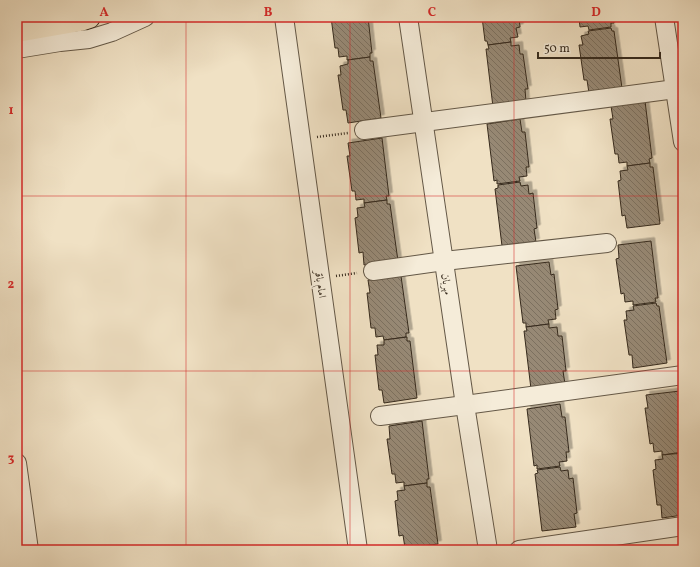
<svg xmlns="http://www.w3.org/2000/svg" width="700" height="567" font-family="Vollkorn,Amiri,serif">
<defs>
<pattern id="building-back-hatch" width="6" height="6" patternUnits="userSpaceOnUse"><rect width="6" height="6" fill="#978974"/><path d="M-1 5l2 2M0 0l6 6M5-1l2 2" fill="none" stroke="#7c705f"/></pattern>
<filter id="shadow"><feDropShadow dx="3.5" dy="-3.5" stdDeviation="0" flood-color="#0004"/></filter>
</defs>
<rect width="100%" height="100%" fill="#f0e1c4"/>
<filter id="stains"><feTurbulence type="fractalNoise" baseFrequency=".005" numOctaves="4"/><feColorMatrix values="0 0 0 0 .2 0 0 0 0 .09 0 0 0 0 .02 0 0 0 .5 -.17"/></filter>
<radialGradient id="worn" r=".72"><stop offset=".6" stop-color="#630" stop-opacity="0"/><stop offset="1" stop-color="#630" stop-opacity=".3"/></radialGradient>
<g fill="url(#building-back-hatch)" stroke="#362a1d" filter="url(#shadow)">
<path d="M331 17H368L372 53H370V57L347 60V56L339 57 338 48H335Z"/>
<path d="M482 17H519L520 27 516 28 518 37 510 38 511 42 488 45 487 41H485Z"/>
<path d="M576 17H613L614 23H611V27L589 30 588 26 580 27 579 18H576Z"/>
<path d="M611 28 612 31H614L622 88 589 93 587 80H584L579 45H583L581 36 589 34 588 31Z"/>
<path d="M511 42V46L519 45 520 54H523L528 89H525L526 102 493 107 486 49H489L488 45Z"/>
<path d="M370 57V61H373L381 118 348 123 346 110H343L338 75H341L340 66 348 64V60Z"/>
<path d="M645 101 652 158 649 159 650 163 627 166V162L619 163 618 154H615L610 119H613L611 106Z"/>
<path d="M520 119 522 132H525L529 167H526L527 176 519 177 520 181 497 184V180L494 181 487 124Z"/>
<path d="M382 138 389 196H386L387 200 364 203V199L356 200 355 191H352L347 156H350L348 143Z"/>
<path d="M650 163V167H653L660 224 627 228 625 215 622 216 618 181 621 180 620 171 628 170 627 166Z"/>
<path d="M520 182 521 186 528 185 529 194 533 193 537 228 534 229 536 242 502 246 495 189 498 188V185Z"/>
<path d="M387 200V204H390L398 261 364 265 363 252 359 253 355 218 358 217 357 208 365 207 364 203Z"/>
<path d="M651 241 658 298H655L656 302 633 305V301L625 302 624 293 621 294 616 259 619 258 618 245Z"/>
<path d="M549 262 551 275 554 274 558 309 555 310 556 319 548 320 549 324 526 327V323H523L516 266Z"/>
<path d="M401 276 409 333H406V337L384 340 383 336 376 337 375 328H371L367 293H370L368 280Z"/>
<path d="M656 303 657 306H659L667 363 633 368 632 355H629L624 320H627L626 311 634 310 633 306Z"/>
<path d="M549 324V328L557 327 558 336H562L566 371H563L565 384 531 389 524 331H527L526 327Z"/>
<path d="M407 337V341H410L417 398 384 403 382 390H379L375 355H378L377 345H384V340Z"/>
<path d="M680 391 683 415V452L662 455V451L654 452 653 443 650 444 645 408H648L646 395Z"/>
<path d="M560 404 562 417H565L569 452H566L567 461 559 462 560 466 537 469V465L534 466 527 409Z"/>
<path d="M422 421 429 479H427V483L404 486V482L396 483 395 474H392L387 439H390L389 426Z"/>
<path d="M683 453V515L662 518 661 505H657L653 470 656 469 655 460 663 459 662 455Z"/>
<path d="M560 467 561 471 568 470 569 479 573 478 577 513 574 514 576 527 542 531 535 474 538 473 537 470Z"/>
<path d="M427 483V487H430L438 544 405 548 403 535 399 536 395 501 398 500 397 491 405 490 404 486Z"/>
</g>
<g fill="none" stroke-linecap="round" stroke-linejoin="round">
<defs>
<g id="minor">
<path d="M284 17 358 550"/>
<path d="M408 17 465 405 488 550"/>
<path d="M664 17 683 142"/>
<path d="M17 49 60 42 89 39 112 32 145 17"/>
<path d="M364 130 683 88"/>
<path d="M373 271 444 261 607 243"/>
<path d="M380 416 465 405 683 375"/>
<path d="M17 463 29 550"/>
<path d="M519 550 683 526"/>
</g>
<path id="major" d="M17 31 80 20 89 17"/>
</defs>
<use href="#minor" stroke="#645847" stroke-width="20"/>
<use href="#major" stroke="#362a1d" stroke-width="24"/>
<g stroke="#362a1d" stroke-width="2.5" stroke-dasharray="1 2" stroke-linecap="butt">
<path d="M317 137 348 133"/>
<path d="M336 276 357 273"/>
</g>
<use href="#minor" stroke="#f5ecd9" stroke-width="18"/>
<use href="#major" stroke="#f0e1c4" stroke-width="22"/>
</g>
<path fill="none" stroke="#d62828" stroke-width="1" stroke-opacity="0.55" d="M186 17V550M350 17V550M514 17V550M17 196H683M17 371H683"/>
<g text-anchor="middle" stroke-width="3" stroke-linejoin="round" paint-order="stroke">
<g font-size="11" fill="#362a1d" stroke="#f5ecd9">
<text transform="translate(321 284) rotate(82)" y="4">امام باقر</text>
<text transform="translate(447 284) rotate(82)" y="4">مهربان</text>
</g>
</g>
<rect width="700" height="567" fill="none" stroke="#f0e1c4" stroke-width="44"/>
<path d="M538 52v6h122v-6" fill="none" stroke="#362a1d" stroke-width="2"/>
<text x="544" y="52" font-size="12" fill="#362a1d" stroke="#f5ecd9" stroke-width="3" paint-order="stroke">50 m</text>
<rect x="22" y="22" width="656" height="523" fill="none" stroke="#d62828" stroke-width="1.5"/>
<g font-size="13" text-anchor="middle" font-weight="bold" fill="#d62828">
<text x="104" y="16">A</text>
<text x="268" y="16">B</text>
<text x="432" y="16">C</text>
<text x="596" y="16">D</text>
<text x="11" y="114">1</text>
<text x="11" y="288">2</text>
<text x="11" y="462">3</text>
</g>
<rect width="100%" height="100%" filter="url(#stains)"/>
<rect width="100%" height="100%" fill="url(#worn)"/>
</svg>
